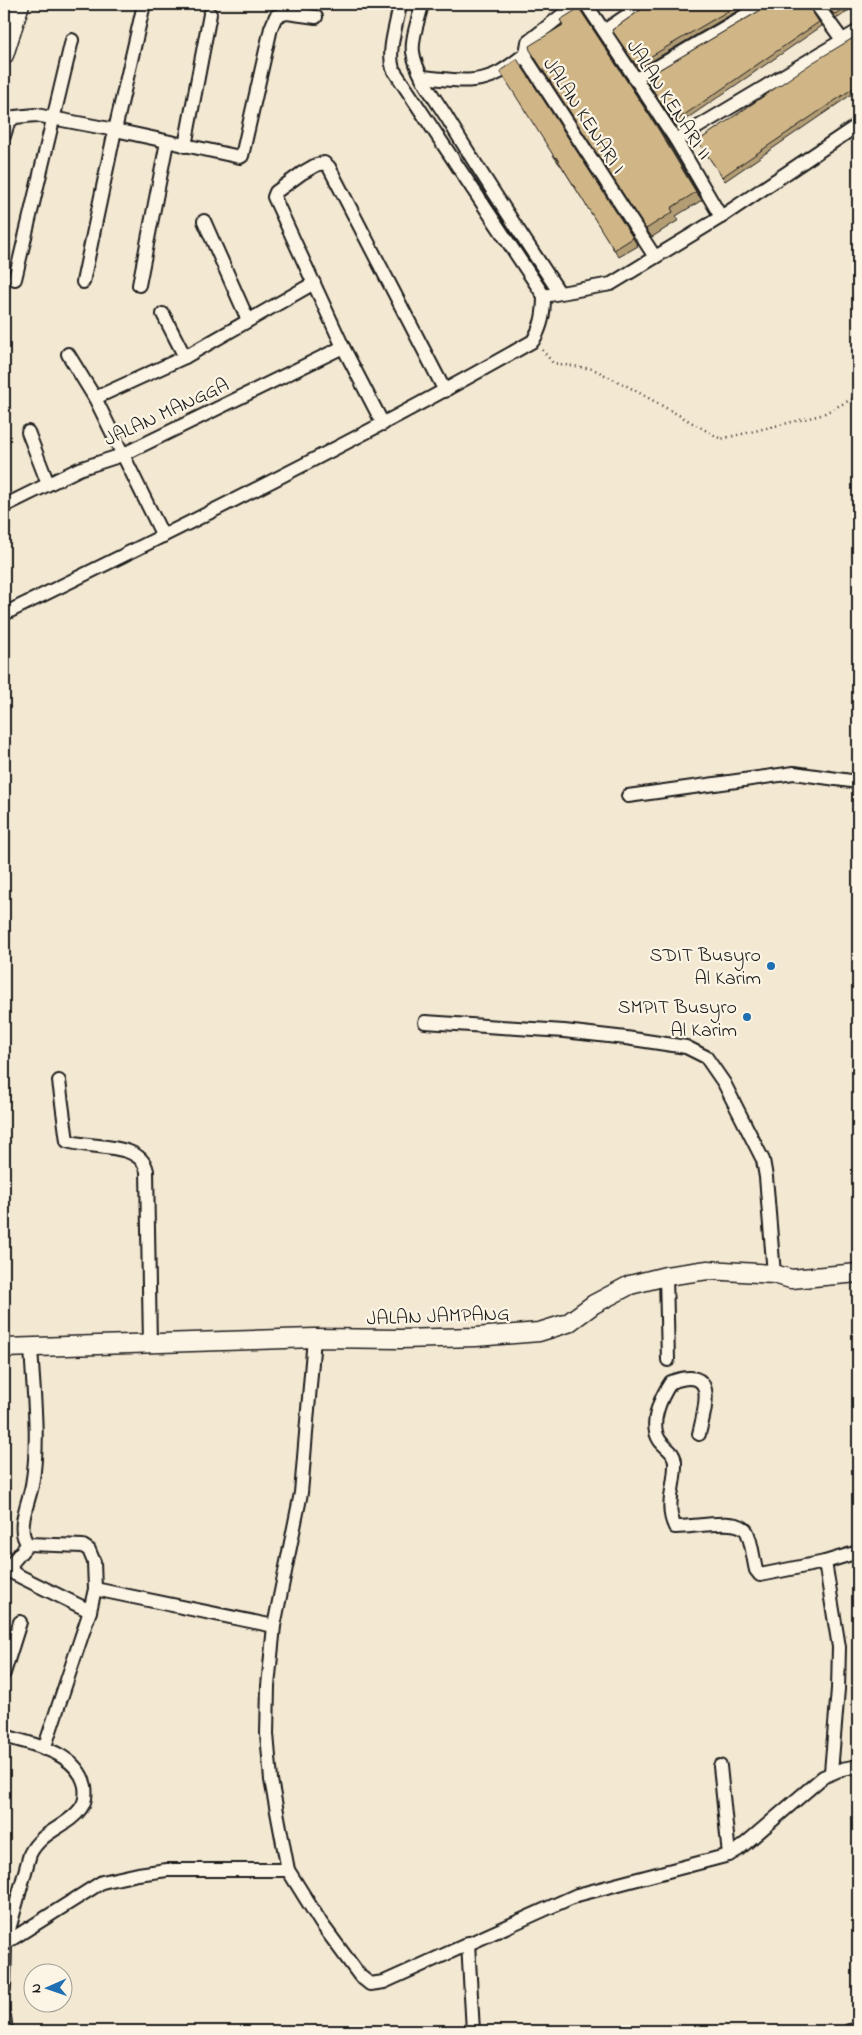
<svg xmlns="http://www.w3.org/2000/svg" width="862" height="2035" font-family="'Indie Flower',sans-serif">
<rect width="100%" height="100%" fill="#f3e8d2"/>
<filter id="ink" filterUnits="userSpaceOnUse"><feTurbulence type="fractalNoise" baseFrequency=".02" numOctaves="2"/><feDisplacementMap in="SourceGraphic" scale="10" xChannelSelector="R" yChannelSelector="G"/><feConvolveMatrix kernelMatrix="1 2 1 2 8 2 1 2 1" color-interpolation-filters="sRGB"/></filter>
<g filter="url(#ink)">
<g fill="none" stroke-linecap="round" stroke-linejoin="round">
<defs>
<g id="street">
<path d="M422 4C419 19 411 38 413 52 416 74 434 97 446 116 482 176 521 234 559 292"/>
<path d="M576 4 528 42 526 54 527 60 655 257"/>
<path d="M586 4 676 140 721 217"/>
<path d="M816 4 843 41"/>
<path d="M604 31 644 4"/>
<path d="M422 77C448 79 475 86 500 72 509 67 517 60 526 54"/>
<path d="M635 80 765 4"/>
<path d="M4 136 8 123 15 117 36 115 115 130 240 157 242 156 271 28 276 16 287 13 316 17"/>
<path d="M676 140 858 31"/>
<path d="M185 146 210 14"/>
<path d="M204 221 248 320"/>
<path d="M15 279 72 40"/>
<path d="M83 282 115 130 144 4"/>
<path d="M139 285 167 142"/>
<path d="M544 296 611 284 721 217 858 125"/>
<path d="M163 314 185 357"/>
<path d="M68 354 95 398 163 536"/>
<path d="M95 398 185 357 314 283"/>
<path d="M383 424 343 347 274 197 276 192 302 173 316 165 324 163 329 167 445 391"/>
<path d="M28 432 48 484"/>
<path d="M4 506 79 469 122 455 343 347"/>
<path d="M4 614C182 527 361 439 533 341 542 326 544 313 544 296L393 69C387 50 397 24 400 4"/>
<path d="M628 796 794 773 858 782"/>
<path d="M425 1022 564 1031 626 1038 686 1047 706 1057 724 1083 763 1160 766 1177 774 1274"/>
<path d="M59 1081 67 1141C89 1149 141 1141 147 1171L150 1344"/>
<path d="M666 1276 668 1360"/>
<path d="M314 1338 301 1493 274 1626 268 1686 267 1734 271 1780 288 1870 321 1923 360 1976 370 1984 384 1982 577 1895 729 1855 739 1849 823 1777 842 1769 858 1766"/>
<path d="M31 1346C33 1391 40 1440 32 1485 29 1502 15 1530 28 1544L83 1546 89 1550 94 1562 95 1589 90 1611 44 1749"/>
<path d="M699 1434C706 1406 718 1365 671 1382 661 1397 648 1424 660 1441 666 1449 674 1451 675 1462 676 1485 664 1505 675 1527 691 1528 739 1516 747 1532 752 1543 753 1558 756 1570L760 1575 825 1562 858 1552"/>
<path d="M28 1544 11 1564 13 1573 90 1611"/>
<path d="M825 1562 839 1647 838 1689 831 1772"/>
<path d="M95 1589 274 1626"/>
<path d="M4 1673 20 1622"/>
<path d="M4 1736C32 1744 77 1752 85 1786 86 1793 86 1801 81 1808 68 1827 42 1830 30 1854L5 1944 4 1989"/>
<path d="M720 1766 729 1855"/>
<path d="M468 1943 473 2031"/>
<path d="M4 1944 102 1882 138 1874 167 1870H288"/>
<path d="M4 2016 6 2031"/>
<path d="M849 2031 858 2030"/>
</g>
<g id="secondary">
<path d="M4 55 20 4"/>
<path d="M4 1348 314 1338 400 1339 476 1337 539 1332 568 1323 594 1304 630 1285 666 1276 708 1270 774 1274 791 1279 858 1273"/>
</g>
</defs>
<use href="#street" stroke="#1c1c1c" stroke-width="16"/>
<use href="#secondary" stroke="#1c1c1c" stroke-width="21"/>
<path stroke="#1c1c1c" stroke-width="2.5" stroke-dasharray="1 4" stroke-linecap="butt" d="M542 350 553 363 593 369 629 387 721 439 821 415 858 396"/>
<use href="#street" stroke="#fcf5e5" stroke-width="12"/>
<use href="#secondary" stroke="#fcf5e5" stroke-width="18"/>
</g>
<g fill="#b39d74" stroke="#1c1c1c">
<path d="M601 4H610L604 8Z"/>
<path d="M649 4H749L638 69 612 30Z"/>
<path d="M825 4H858L838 18 835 17Z"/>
<path d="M808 5 822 26 676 126 645 78 766 7Z"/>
<path d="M858 35V90L725 181 698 141Z"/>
<path d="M522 67 638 246 619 257 561 165H560L555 158Z"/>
<path d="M663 135 702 200 676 216 679 220 652 237 646 229Z"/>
</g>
<path fill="#927f5e" stroke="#1c1c1c" d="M579 8 663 135 702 200 696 192Z"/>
<g fill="#d0b687" stroke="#1c1c1c">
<path d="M649 4H740L636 65 612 30Z"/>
<path d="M769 4H807L819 22 674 122 645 78 766 7Z"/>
<path d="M825 4H851L835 14 833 13Z"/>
<path d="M579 8 657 127 696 192 671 208 673 212 646 229 530 50 529 46 563 25 560 20Z"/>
<path d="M858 35V85L722 177 698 141 812 63Z"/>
<path d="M517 59 633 238 614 250 556 157 555 158 500 71Z"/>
</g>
</g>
<g fill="#1f6fb2" stroke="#fcf5e5" stroke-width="2">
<circle cx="771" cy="966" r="5"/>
<circle cx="747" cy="1017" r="5"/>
</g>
<g text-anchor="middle" stroke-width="4.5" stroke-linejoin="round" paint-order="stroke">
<g font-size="20" fill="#1c1c1c" stroke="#fcf5e5">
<text transform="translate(670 99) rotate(57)" y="7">JALAN KENARI II</text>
<text transform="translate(585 115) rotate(57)" y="7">JALAN KENARI I</text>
<text transform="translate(166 411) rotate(-25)" y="7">JALAN MANGGA</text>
<text transform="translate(438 1315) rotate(-2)" y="7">JALAN JAMPANG</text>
</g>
<g font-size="20" fill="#1c1c1c" stroke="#fcf5e5" text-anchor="end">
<text x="761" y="961">SDIT Busyro<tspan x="761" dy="23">Al Karim</tspan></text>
<text x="737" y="1013">SMPIT Busyro<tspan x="737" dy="23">Al Karim</tspan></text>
</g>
</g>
<rect width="862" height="2035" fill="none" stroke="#fcf5e5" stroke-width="20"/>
<rect x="10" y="10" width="842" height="2015" fill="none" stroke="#1c1c1c" stroke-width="2" filter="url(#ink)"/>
<g transform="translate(48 1988) rotate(268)"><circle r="24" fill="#fcf5e5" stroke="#a29e95"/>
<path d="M0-4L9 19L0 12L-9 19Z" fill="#1f6fb2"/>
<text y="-8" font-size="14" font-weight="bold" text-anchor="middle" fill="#1c1c1c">N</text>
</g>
</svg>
